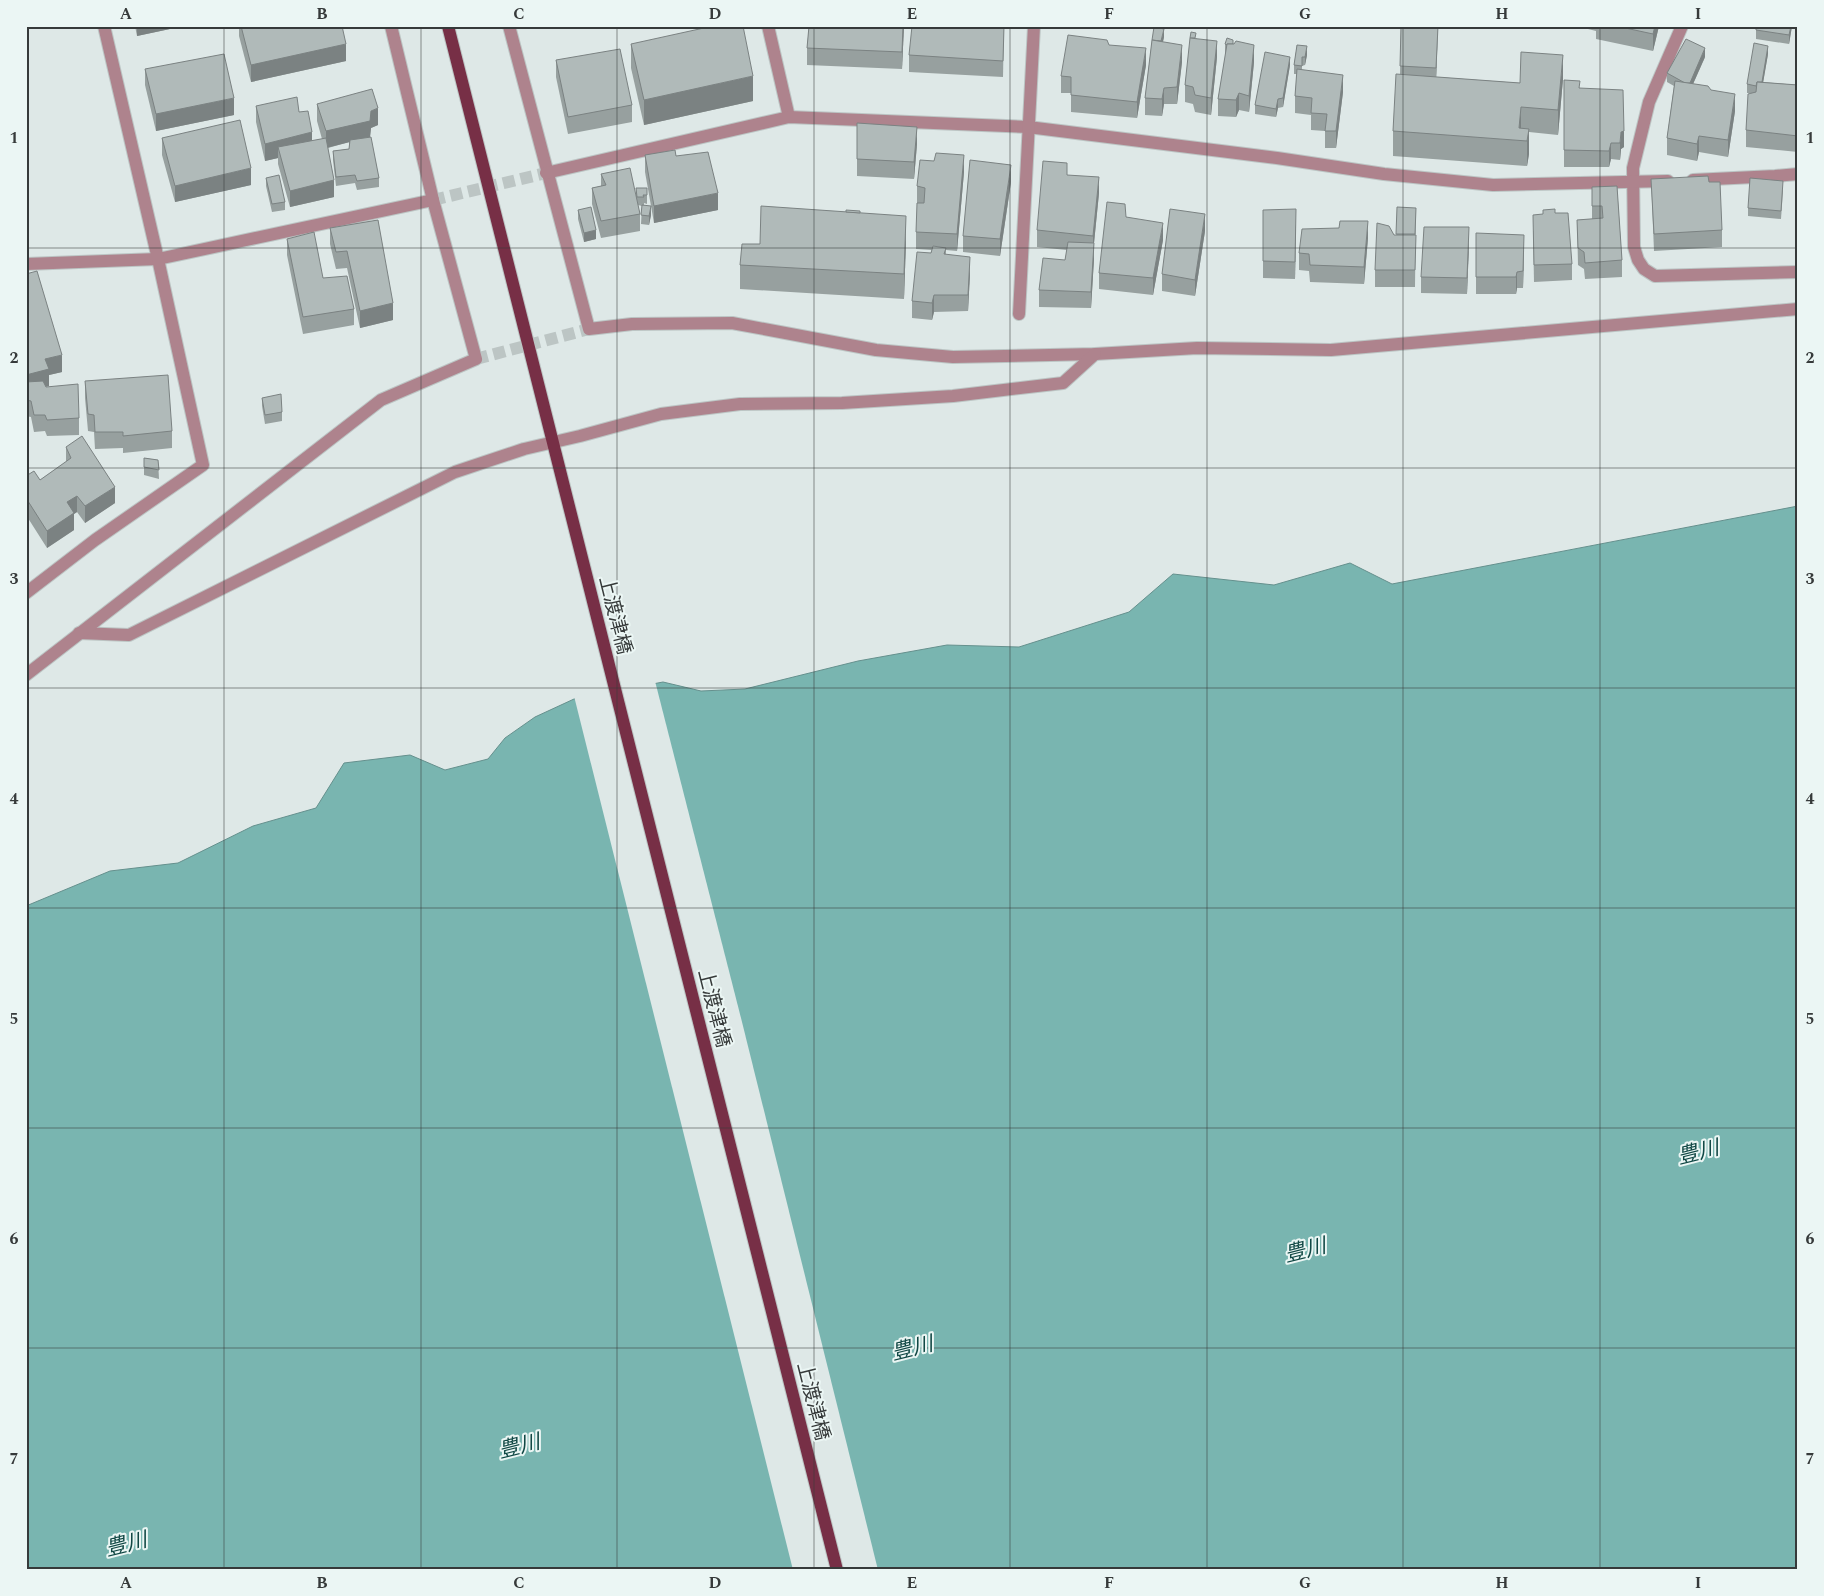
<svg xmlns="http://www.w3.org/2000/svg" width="1824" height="1596" font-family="Spectral,'Noto Sans JP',serif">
<rect width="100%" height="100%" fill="#dee8e7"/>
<path fill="#79b5b0" stroke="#65908d" d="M1798 506V1570H26V906L110 871 178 863 253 826 316 808 344 763 410 755 445 770 488 759 505 738 535 717 574 699 663 682 701 691 745 689 858 661 947 645 1019 647 1129 612 1173 574 1274 585 1350 563 1392 584Z"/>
<path fill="#dee8e7" d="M655 681 742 1022 878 1570H793L574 696Z"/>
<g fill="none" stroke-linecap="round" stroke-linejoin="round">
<g stroke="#bcc5c4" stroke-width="12" stroke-dasharray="12 6" stroke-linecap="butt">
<path d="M433 200 546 173"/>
<path d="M476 359 589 329"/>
</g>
<defs>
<g id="minor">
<path d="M509 26 589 329 632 324 732 323 876 350 953 357 1095 354 1197 348 1331 350 1798 309"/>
<path d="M768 26 789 117"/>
<path d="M1682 26 1649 102 1633 168 1634 247 1638 260 1644 269 1655 276 1798 272"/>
<path d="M546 173 789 117 1028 127 1277 158 1384 174 1493 185 1668 181"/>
<path d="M1693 180 1775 176 1798 174"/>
<path d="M26 264 158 259 433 200"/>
<path d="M1019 314 1034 26"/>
<path d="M26 593 95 540 203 465 158 259 104 26"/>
<path d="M79 633 129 635 455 472 524 449 580 436 661 414 740 404 842 403 953 396 1063 383 1095 354"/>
<path d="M26 675 381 400 476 359 433 200 391 26"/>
</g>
<path id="major" d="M448 26 837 1570"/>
</defs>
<use href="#minor" stroke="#bcc5c4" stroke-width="14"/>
<use href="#major" stroke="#bcc5c4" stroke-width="14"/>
<use href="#minor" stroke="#ae838d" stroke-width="12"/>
<use href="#major" stroke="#772f46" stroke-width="12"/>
</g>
<g fill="#97a09f">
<path d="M135 26H184L137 36Z"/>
<path d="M239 26H342L346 61 251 82 239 36Z"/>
<path d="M809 26H904L902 69 807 65V48Z"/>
<path d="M1004 26 1003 77 909 72V55Z"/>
<path d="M1312 26H1330V29Z"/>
<path d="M1401 26H1438L1436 77 1520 83 1563 79 1558 135 1529 132V154L1527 166 1393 156V131L1400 75Z"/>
<path d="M1576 26H1659L1653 51 1596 39V31Z"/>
<path d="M1792 26 1789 44 1756 39V30Z"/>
<path d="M1164 37 1163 42 1182 62 1177 104H1164L1162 116 1145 115V98L1152 40Z"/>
<path d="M1196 38 1217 57 1211 115 1195 112 1193 104 1185 102V85Z"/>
<path d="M631 44 753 101 644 125 631 68Z"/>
<path d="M1225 44H1233L1254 62 1249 112 1239 110 1236 117 1218 116V99L1226 53H1225Z"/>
<path d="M1109 45 1146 65 1137 118 1071 112V93H1061V76Z"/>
<path d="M1297 45 1307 55 1305 65 1302 66V70L1343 92 1336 148H1325V131L1311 130V115L1295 113V96L1297 74H1294V65Z"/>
<path d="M1768 54 1763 82 1798 85V152L1746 147V130L1751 93H1747V84Z"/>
<path d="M1705 57 1693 84 1711 90 1735 111 1728 157 1699 152 1697 161 1667 155V138L1674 86 1667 82V73Z"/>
<path d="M556 60 632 105V122L568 134 556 77Z"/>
<path d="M1290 65 1283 107 1278 108 1276 117 1255 114V105Z"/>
<path d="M145 69 234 115 156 131 145 85Z"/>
<path d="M1564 80 1580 88 1624 147 1621 149 1620 160 1611 159 1609 167H1564Z"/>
<path d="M317 104 378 125 371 128 370 137 379 178V187L357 190 355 183 336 186 333 160V151L349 149V142L328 148 334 197 290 207 278 164V158L265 161 256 122V106L299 112 312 141 322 139 317 121Z"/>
<path d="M857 123 917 144 914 179 857 176Z"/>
<path d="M162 138 251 185 175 202 162 155Z"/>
<path d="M645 155 676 156 718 210 654 223 645 172Z"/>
<path d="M964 172 957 251 946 250V255L970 273 968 311 934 312 932 320 912 318V301L932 250 916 249V232L919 203H917V186Z"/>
<path d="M601 174 636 197V188H647V204L644 203V205L651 215 649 225 641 224 642 206 638 205 640 214V231L601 238 592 204V188L601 186Z"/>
<path d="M1067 175 1099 193 1094 243V259L1091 308 1039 307V290L1065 260 1067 250 1037 247V230Z"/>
<path d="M266 178 285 202V210L272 212 266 186Z"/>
<path d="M1651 179 1709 182 1722 230V247L1654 251Z"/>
<path d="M1011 182 1000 256 963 252V236Z"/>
<path d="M1617 186 1622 260V277L1585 279 1584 269 1578 265 1577 220 1592 219V187Z"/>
<path d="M1783 190 1781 219 1748 216V208Z"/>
<path d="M1416 208 1415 287H1375V270L1394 235H1396Z"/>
<path d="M578 210 596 239 584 242 578 219Z"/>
<path d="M1263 210 1296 226 1295 279 1263 278Z"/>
<path d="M860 213 906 241 904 299 740 289V265L760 244Z"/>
<path d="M1555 213 1572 264V280L1534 282 1533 231Z"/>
<path d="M1126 217 1163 240 1153 295 1099 289V273Z"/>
<path d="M378 220 393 320 360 328 347 268 336 269 330 244V228Z"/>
<path d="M1205 231 1195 296 1162 291V274Z"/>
<path d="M1476 233 1524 251 1523 288H1517L1516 294H1476Z"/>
<path d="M1368 238 1364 284 1310 282 1309 271 1299 270V253Z"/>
<path d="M287 239 323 278 354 309V325L303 334 287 255Z"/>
<path d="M1469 244 1467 294 1421 293V277Z"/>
<path d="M26 274 62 372 49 375V386H45L79 418V435L47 436 45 431 34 432 31 417 26 416Z"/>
<path d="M85 381 172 431V448L123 453V448L95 449 94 432 88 431 85 398Z"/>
<path d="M262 398 282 412V421L265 424 262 406Z"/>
<path d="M66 447 115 503 85 523 77 512 74 514V530L47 548 26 515V476L40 480 66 462Z"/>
<path d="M144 458 158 460 159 479 144 475Z"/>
</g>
<g fill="#7b8282">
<path d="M137 26H184L137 36Z"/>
<path d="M903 26H904L902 69V52Z"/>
<path d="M1438 26 1436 85V68Z"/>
<path d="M1655 26H1659L1653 51V34Z"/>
<path d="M1791 26H1792L1789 44V35Z"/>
<path d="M1164 29V37L1161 49V41Z"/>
<path d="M1217 41V57L1211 115V98Z"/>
<path d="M346 44V61L251 82V65Z"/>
<path d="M1182 45V62L1177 104V87Z"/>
<path d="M1254 45V62L1249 112V96Z"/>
<path d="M1307 46V55L1305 65V57Z"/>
<path d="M1768 46V54L1761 95V86Z"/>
<path d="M1146 48V65L1137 118V102Z"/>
<path d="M1705 48V57L1689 93V85Z"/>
<path d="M1563 55V79L1558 135V110Z"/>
<path d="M1290 57V65L1283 107V98Z"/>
<path d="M1343 75V92L1336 148V131Z"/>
<path d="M753 76V101L644 125V100Z"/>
<path d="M1164 88V104L1162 116V99Z"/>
<path d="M1239 93V110L1236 117V100Z"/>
<path d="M1735 94V111L1728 157V140Z"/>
<path d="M234 98V115L156 131V114Z"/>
<path d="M1278 99V108L1276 117V109Z"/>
<path d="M1521 107V131L1519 128Z"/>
<path d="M378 108V125L371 128 370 137 326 148V131Z"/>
<path d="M917 127V144L914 179V162Z"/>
<path d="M1529 129V154L1527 166V141Z"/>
<path d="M1624 131V147L1621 149 1620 160V143L1621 132Z"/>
<path d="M312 132V149L278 147V158L265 161V144Z"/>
<path d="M1699 136V152L1697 161V144Z"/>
<path d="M1611 143V159L1609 167V151Z"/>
<path d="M964 155V172L957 251V234Z"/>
<path d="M1011 165V182L1000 256V239Z"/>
<path d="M251 168V185L175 202V186Z"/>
<path d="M1099 177V193L1093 253V236Z"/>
<path d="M334 180V197L290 207V191Z"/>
<path d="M718 193V210L654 223V206Z"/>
<path d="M651 206V215L649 225V216Z"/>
<path d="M1296 209V226L1295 279V262Z"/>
<path d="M1205 214V231L1195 296V280Z"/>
<path d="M906 216V241L904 299V274Z"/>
<path d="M1368 221V238L1364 284V267Z"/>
<path d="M1163 223V240L1153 295V278Z"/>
<path d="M1469 227V244L1467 294V278Z"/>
<path d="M596 230V239L584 242V233Z"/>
<path d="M1524 235V251L1523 288V271Z"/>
<path d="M1094 243V259L1091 308V292Z"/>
<path d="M970 257V273L968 311V295Z"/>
<path d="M1517 272V288L1516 294V277Z"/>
<path d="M934 295V312L932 320V303Z"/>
<path d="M393 303V320L360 328V311Z"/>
<path d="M62 355V372L49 375V386L26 392V375L45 359Z"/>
<path d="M115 487V503L85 523V506Z"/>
<path d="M77 496V512L74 514V530L47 548V531L67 502Z"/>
</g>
<g fill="#b0bab9" stroke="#7b8282">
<path d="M241 26H342L346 44 251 65Z"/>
<path d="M713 26H743L753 76 644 100 631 44Z"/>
<path d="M809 26H903L902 52 807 48Z"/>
<path d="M912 26H1004L1003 61 909 55Z"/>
<path d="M1401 26H1438L1436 68 1400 66Z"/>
<path d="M1616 26H1655L1653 34Z"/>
<path d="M1756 26H1791L1789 35 1756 30Z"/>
<path d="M1154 27 1164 29 1161 41 1152 40Z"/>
<path d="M1191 32 1196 33 1195 38H1190Z"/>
<path d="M1068 35 1107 40 1109 45 1146 48 1137 102 1071 95V77L1061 76Z"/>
<path d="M1190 38 1217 41 1211 98 1195 95 1193 87 1185 85Z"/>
<path d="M1227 38 1233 40V44H1227V45L1225 44Z"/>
<path d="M1686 39 1705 48 1690 83H1685L1667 73Z"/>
<path d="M1152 40 1182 45 1177 87 1164 88 1162 99 1145 98Z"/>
<path d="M1236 41 1254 45 1249 96 1239 93 1236 100 1218 99 1227 44H1234Z"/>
<path d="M1754 43 1768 46 1762 82H1757L1756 86 1747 84Z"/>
<path d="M1297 45 1307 46 1305 57H1302V66L1294 65Z"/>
<path d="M620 49 632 105 568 117 556 60Z"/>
<path d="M1265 52 1290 57 1283 98 1278 99 1276 109 1255 105Z"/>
<path d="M1521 52 1563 55 1558 110 1521 107 1519 128 1529 129 1527 141 1393 131 1396 74 1520 83Z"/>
<path d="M224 54 234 98 156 114 145 69Z"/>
<path d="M1297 69 1343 75 1336 131H1325L1327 114 1311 113 1312 98 1295 96Z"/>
<path d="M1564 80 1580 81 1579 88 1623 90 1624 131 1621 132 1620 143H1611L1609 151 1564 150Z"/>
<path d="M1675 81 1708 86 1711 90 1735 94 1728 140 1699 136 1697 144 1667 138Z"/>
<path d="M1757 82 1798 85V136L1746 130 1748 94 1756 92Z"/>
<path d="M372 89 378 108 371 111 370 121 326 131 317 104Z"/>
<path d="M297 97 299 112 308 111 312 132 265 144 256 106Z"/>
<path d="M240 120 251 168 175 186 162 138Z"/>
<path d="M857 123 917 127 914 162 857 159Z"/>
<path d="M371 137 379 178 357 181 355 175 336 177 333 151 349 149 350 140Z"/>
<path d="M326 138 334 180 290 191 278 147Z"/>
<path d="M675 150 676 156 708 152 718 193 654 206 645 155Z"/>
<path d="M936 153 964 155 957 234 916 232 917 203H924L925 188 917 186 920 160 934 161Z"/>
<path d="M970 160 1011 165 1000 239 963 236Z"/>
<path d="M1043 161 1067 163V175L1099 177 1093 236 1037 230Z"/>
<path d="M630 168 640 214 601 221 592 188 606 185 601 174Z"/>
<path d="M279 175 285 202 272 204 266 178Z"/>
<path d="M1708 176 1709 182H1720L1722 230 1654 234 1651 179Z"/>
<path d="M1750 178 1783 181 1781 211 1748 208Z"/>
<path d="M1617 186 1622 260 1585 263 1584 252 1578 248 1577 220 1603 218 1602 206H1592V187Z"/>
<path d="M636 188H647V195H643L644 197H637Z"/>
<path d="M1107 202 1125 204 1126 217 1163 223 1153 278 1099 273Z"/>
<path d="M642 205 651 206 649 216 641 215Z"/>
<path d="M761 206 906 216 904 274 740 265 742 244H760Z"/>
<path d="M591 207 596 230 584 233 578 210Z"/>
<path d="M1397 207 1416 208 1415 234H1396Z"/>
<path d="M1170 209 1205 214 1195 280 1162 274Z"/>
<path d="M1296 209 1295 262 1263 261V210Z"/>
<path d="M1555 209V213H1568L1572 264 1534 265 1533 215 1543 214V210Z"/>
<path d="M846 210 860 211V213L846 212Z"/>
<path d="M378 220 393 303 360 311 347 251 336 252 330 228Z"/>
<path d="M1340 221H1368L1364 267 1310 265 1309 254 1299 253 1302 229 1339 228Z"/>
<path d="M1377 223 1389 226 1394 235H1416L1415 270H1375Z"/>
<path d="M1424 227H1469L1467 278 1421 277Z"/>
<path d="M314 232 323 278 347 276 354 309 303 317 287 239Z"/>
<path d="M1476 233 1524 235 1523 271 1517 272 1516 277H1476Z"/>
<path d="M1068 242 1094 243 1091 292 1039 290 1043 258 1065 260Z"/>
<path d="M933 246 946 248 944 254 970 257 968 295H934L932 303 912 301 917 252 931 253Z"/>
<path d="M37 271 62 355 45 359 49 369 26 375V274Z"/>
<path d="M168 375 172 431 123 436V432H95L94 415 88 414 85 381Z"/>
<path d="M43 381 46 387 78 384 79 418 47 420 45 415H34L31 401 26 400V382Z"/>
<path d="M281 394 282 412 265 415 262 398Z"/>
<path d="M82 436 115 487 85 506 77 496 67 502 74 513 47 531 26 498V476L34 471 40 480 71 458 66 447Z"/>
<path d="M144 458 158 460 159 470 144 467Z"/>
</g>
<path fill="none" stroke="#363a3a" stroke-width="1" stroke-opacity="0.55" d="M224 26V1570M421 26V1570M617 26V1570M814 26V1570M1010 26V1570M1207 26V1570M1403 26V1570M1600 26V1570M26 248H1798M26 468H1798M26 688H1798M26 908H1798M26 1128H1798M26 1348H1798"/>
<g text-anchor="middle" stroke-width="4" stroke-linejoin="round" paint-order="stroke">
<g font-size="20" fill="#363a3a" stroke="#ebf6f4">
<text transform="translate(616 615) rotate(76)" y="7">上渡津橋</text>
<text transform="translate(715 1008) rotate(76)" y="7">上渡津橋</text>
<text transform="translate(814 1401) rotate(76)" y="7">上渡津橋</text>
</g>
<g font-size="21" font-style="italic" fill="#114845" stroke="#ebf6f4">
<text transform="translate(1698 1152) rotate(-14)" y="7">豊川</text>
<text transform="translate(1305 1250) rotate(-14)" y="7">豊川</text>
<text transform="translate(912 1348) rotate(-14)" y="7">豊川</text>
<text transform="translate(519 1446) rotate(-14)" y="7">豊川</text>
<text transform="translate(126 1544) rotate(-14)" y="7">豊川</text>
</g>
</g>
<rect width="1824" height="1596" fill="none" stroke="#ebf6f4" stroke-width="55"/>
<rect x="28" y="28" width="1768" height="1540" fill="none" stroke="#363a3a" stroke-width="2"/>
<g font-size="16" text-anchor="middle" font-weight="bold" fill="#363a3a">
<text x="126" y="19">A</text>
<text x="322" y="19">B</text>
<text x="519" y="19">C</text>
<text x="715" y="19">D</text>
<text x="912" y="19">E</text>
<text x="1109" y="19">F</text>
<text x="1305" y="19">G</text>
<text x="1502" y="19">H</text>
<text x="1698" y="19">I</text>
<text x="14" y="143">1</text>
<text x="1810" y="143">1</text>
<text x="14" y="363">2</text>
<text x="1810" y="363">2</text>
<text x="14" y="584">3</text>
<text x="1810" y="584">3</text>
<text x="14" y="804">4</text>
<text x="1810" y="804">4</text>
<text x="14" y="1024">5</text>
<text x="1810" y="1024">5</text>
<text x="14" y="1244">6</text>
<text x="1810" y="1244">6</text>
<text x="14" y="1464">7</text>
<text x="1810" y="1464">7</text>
<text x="126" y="1588">A</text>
<text x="322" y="1588">B</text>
<text x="519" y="1588">C</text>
<text x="715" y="1588">D</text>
<text x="912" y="1588">E</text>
<text x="1109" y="1588">F</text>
<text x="1305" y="1588">G</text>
<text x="1502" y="1588">H</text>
<text x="1698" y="1588">I</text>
</g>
</svg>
